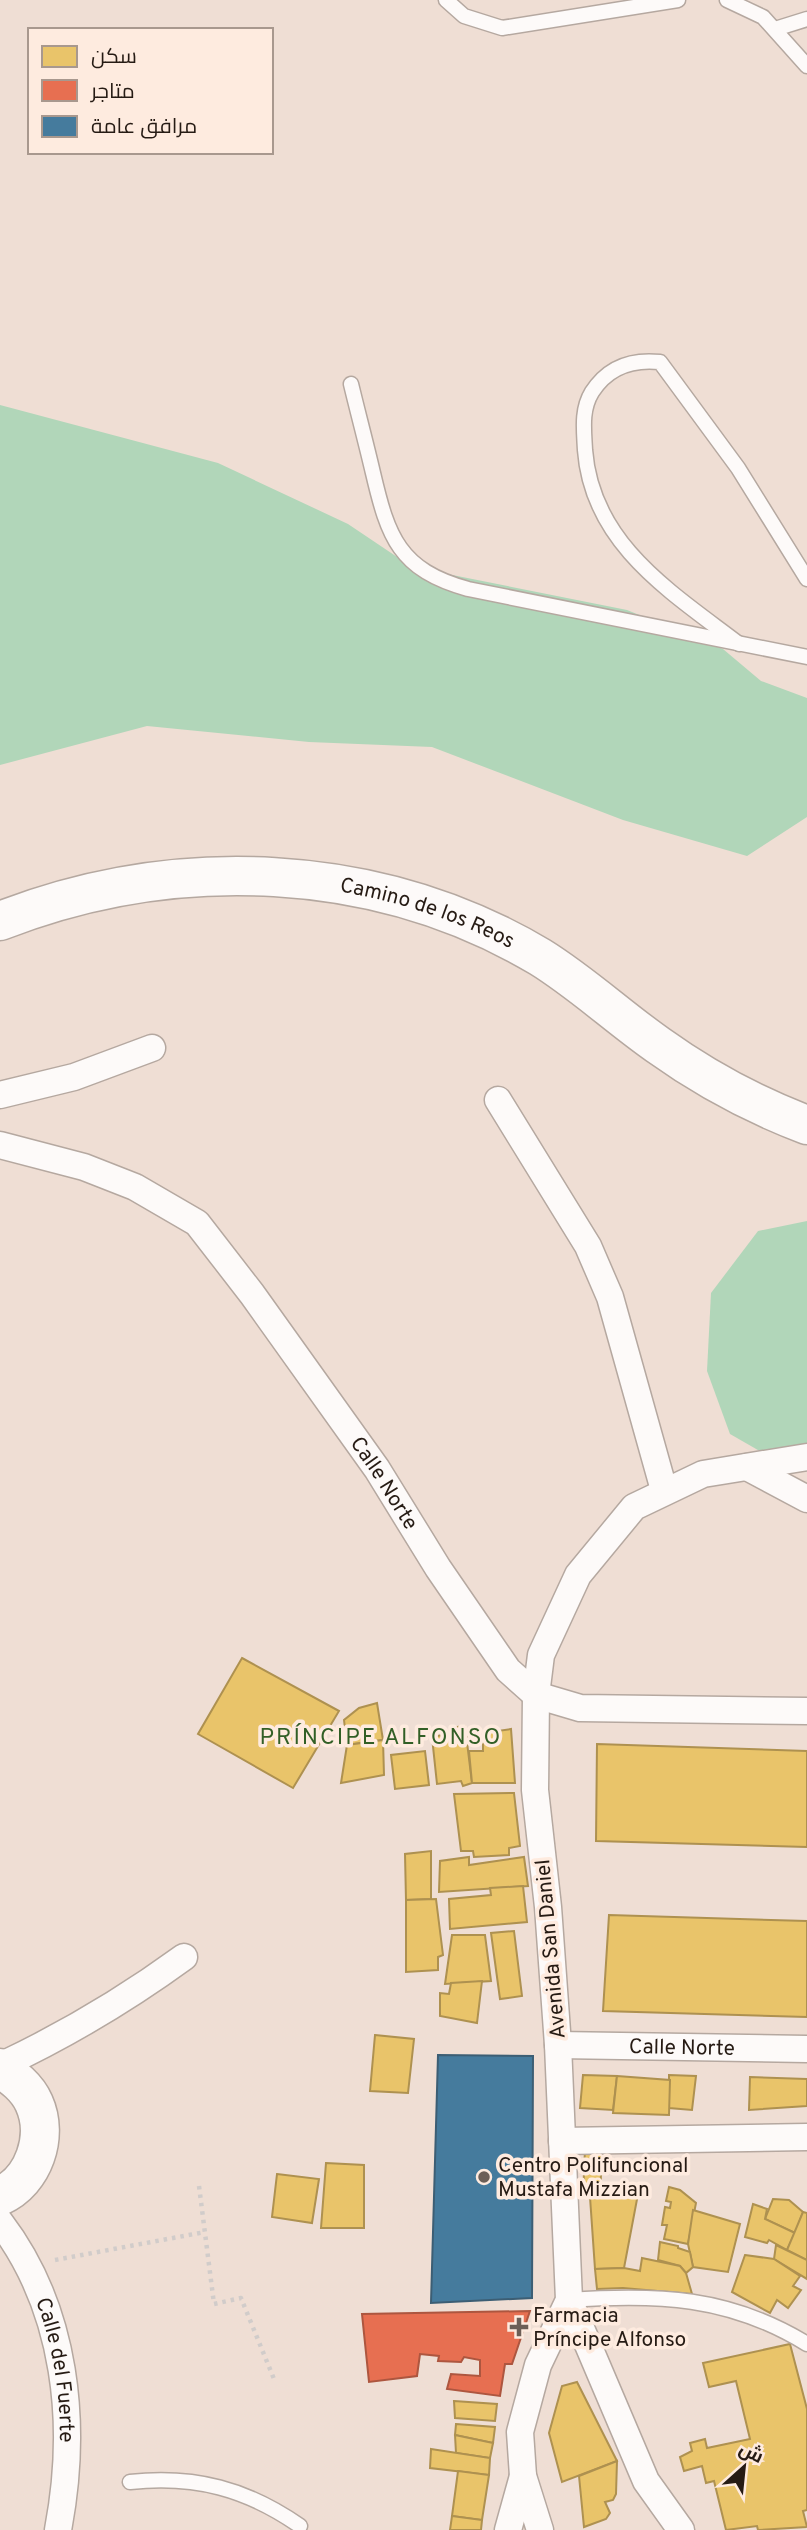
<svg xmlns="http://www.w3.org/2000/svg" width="807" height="2530" font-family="Overpass,Cairo,sans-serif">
<rect width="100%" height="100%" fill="#efded4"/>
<g fill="#b1d6b9">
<path d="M0 405 218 463 348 524 412 567 627 610 723 649 761 681 807 698V817L747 856 623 820 432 747 309 742 147 726 0 765Z"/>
<path d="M807 1221V1460L779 1462 730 1434 707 1371 711 1293 758 1231Z"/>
</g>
<g fill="#e9c46a" stroke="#ae9150" stroke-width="2">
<path d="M242 1658 339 1711 293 1788 198 1734Z"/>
<path d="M377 1703 383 1740 347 1745 344 1720 359 1708Z"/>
<path d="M465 1726 472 1783 463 1786 461 1781 437 1784 432 1737 458 1732 456 1727Z"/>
<path d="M511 1729 515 1783H472L469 1751H483V1733Z"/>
<path d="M383 1740 384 1775 341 1783 347 1745Z"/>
<path d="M597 1744 807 1751V1847L596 1841Z"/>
<path d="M425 1751 429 1785 395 1789 391 1755Z"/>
<path d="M514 1793 520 1846 509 1848V1855L474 1857 473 1851H461L454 1794Z"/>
<path d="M431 1851V1899L406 1900 405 1854Z"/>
<path d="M469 1857V1865L524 1857 528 1886 439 1892 440 1861Z"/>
<path d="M523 1886 527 1922 450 1929 449 1899 491 1895 490 1888Z"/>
<path d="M436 1899 443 1955 438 1957V1970L406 1972V1900Z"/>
<path d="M609 1915 807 1921V2017L603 2011Z"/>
<path d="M514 1931 522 1996 500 1999 491 1933Z"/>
<path d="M452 1935H485L491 1981 445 1984Z"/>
<path d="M482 1981 477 2023 440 2016V1993L449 1994 451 1983Z"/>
<path d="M375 2035 414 2039 408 2093 370 2091Z"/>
<path d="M583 2075 617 2076 613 2110 580 2108Z"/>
<path d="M669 2075 696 2076 692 2110 669 2108Z"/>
<path d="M617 2076 670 2080 669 2115 613 2113Z"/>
<path d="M750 2077 807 2079V2106L749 2110Z"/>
<path d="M585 2149 602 2151 600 2198 583 2196Z"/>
<path d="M326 2163 364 2165V2228H321Z"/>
<path d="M277 2174 319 2179 312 2223 272 2217Z"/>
<path d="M669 2187 680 2190 696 2203 688 2244 664 2239 667 2225H662L665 2207 670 2208 671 2202 666 2201Z"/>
<path d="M620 2190 638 2194 624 2268 595 2269 590 2197 616 2198Z"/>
<path d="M773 2199 789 2200 803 2212 795 2233 765 2219Z"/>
<path d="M753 2204 767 2209 765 2219 795 2233 787 2250 769 2240 767 2243 745 2237Z"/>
<path d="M693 2210 740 2224 728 2272 693 2267 688 2244Z"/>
<path d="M803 2212 807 2213V2260L787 2250Z"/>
<path d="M660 2242 678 2246V2248L690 2252 693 2267 686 2273 680 2266 658 2260Z"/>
<path d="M776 2245 807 2260V2279L774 2259Z"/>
<path d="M745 2255 774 2259 800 2276 793 2286 801 2290 788 2308 777 2300 770 2313 732 2292Z"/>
<path d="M642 2258 680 2266 686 2273 692 2294 623 2288 597 2289 595 2269 624 2268 640 2271Z"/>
<path d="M790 2344 807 2409V2510L803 2511 807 2527 758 2530 757 2526 726 2530 714 2481 706 2483 702 2466 684 2471 680 2457 692 2451 690 2443 705 2439 707 2448 750 2439 736 2381 709 2387 703 2363Z"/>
<path d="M577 2382 617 2461 562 2482 549 2433 562 2386Z"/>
<path d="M454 2401 497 2404 495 2421 455 2418Z"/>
<path d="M456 2424 495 2427 493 2443 455 2435Z"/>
<path d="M455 2435 493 2443 490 2458 456 2453Z"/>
<path d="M431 2449 490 2458 489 2475 430 2468Z"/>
<path d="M617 2461 616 2494 613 2500 605 2502 610 2513 606 2519 584 2527 579 2476Z"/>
<path d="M458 2471 489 2475 482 2520 452 2516Z"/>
<path d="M452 2516 482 2520 481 2530H450Z"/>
</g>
<path fill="#e76f51" stroke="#ad563f" stroke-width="2" d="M530 2311 512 2364H505L500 2396 447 2389 451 2374 480 2376V2360L464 2357 461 2362 438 2361 439 2356 420 2354 417 2376 369 2382 362 2314Z"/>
<path fill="#457b9d" stroke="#3c5e74" stroke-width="2" d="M438 2055 533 2056 532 2298 431 2303Z"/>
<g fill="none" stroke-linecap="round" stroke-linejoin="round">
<defs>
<g id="lane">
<path d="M446 0 464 16 502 28 678 0"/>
<path d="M727 0 763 17 807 66"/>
<path d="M775 29 807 19"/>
<path d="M351 384C358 413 366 443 373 473 388 537 399 570 468 589L807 657"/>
<path d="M739 644C671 592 592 544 585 450 584 430 581 410 592 392 608 367 632 359 660 362L738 468 807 579"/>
<path d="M569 2300C657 2294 729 2296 807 2344"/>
<path d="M130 2482C195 2475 247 2489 300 2526"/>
</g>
<g id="street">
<path d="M0 1095 74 1077 152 1048"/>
<path d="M498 1100 588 1246 610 1297 664 1490"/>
<path id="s1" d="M0 1145 84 1167 135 1187 197 1223 252 1294 377 1469 438 1568 508 1670 536 1695 580 1708 807 1711"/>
<path d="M747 1467 807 1499"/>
<path id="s2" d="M558 2045 807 2049"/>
<path d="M0 2066C66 2035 125 2000 184 1957"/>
<path d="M562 2141 807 2137"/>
<path id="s3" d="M0 2222C67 2310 78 2425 58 2530"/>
<path d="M569 2300 646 2481 681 2530"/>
<path d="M508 2530 523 2476"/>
<path d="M540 2530 523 2476 520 2432 538 2365 569 2300 558 2045 548 1907 535 1790 536 1695 541 1655 578 1575 634 1507 703 1474 807 1457"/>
</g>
<g id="secondary">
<path id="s4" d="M0 921C175 853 377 860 540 957 582 983 618 1017 658 1045 704 1078 754 1105 807 1125"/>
<path d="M0 2068C13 2077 27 2087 34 2103 49 2136 34 2181 0 2196"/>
</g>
</defs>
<use href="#lane" stroke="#b5a8a0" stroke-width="17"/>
<use href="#street" stroke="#b5a8a0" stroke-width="29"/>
<use href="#secondary" stroke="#b5a8a0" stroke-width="41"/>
<g stroke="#d1ccca" stroke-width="4.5" stroke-dasharray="3.5 5" stroke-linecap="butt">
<path d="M199 2186 214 2304 241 2298 274 2379"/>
<path d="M55 2260 205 2232"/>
</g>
<use href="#lane" stroke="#fdfaf9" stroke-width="14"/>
<use href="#street" stroke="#fdfaf9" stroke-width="26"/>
<use href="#secondary" stroke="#fdfaf9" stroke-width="38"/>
</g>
<g fill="#6c5f57" stroke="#feebdf" stroke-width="2.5">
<circle cx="484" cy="2177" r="7"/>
<path d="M515.5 2316.5h7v7h7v7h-7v7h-7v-7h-7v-7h7z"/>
</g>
<g text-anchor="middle" stroke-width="7" stroke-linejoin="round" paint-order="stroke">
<g font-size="21" fill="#261b14" stroke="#feebdf">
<text dy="7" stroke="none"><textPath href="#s4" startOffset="438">Camino de los Reos</textPath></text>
<text dy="7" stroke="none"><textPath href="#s1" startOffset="534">Calle Norte</textPath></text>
<text transform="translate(550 1949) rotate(-95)" y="7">Avenida San Daniel</text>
<text dy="7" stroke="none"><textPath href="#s2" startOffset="124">Calle Norte</textPath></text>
<text dy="7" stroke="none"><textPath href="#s3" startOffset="161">Calle del Fuerte</textPath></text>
</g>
<g font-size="21" fill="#261b14" stroke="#feebdf" text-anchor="start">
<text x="498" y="2172">Centro Polifuncional<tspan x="498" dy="24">Mustafa Mizzian</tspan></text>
<text x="533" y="2322">Farmacia<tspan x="533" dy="24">Príncipe Alfonso</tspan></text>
</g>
<g font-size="23" letter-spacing="2" fill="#325f26" stroke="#feebdf">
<text x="381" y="1744">PRÍNCIPE ALFONSO</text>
</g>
</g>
<rect x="28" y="28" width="245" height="126" fill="#feebdf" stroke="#a8988e" stroke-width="2"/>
<rect x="42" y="46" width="35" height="21" fill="#e9c46a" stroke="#a8988e" stroke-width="2"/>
<text x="91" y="63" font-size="21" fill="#261b14">سكن</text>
<rect x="42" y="80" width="35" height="21" fill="#e76f51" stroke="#a8988e" stroke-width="2"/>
<text x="91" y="98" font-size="21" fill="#261b14">متاجر</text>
<rect x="42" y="116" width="35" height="21" fill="#457b9d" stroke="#a8988e" stroke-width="2"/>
<text x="91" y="133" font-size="21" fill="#261b14">مرافق عامة</text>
<g transform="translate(744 2467) rotate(27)" stroke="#feebdf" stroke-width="5" paint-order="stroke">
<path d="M0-5L12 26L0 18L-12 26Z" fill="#261b14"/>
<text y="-10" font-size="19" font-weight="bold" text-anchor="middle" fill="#261b14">ش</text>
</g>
</svg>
